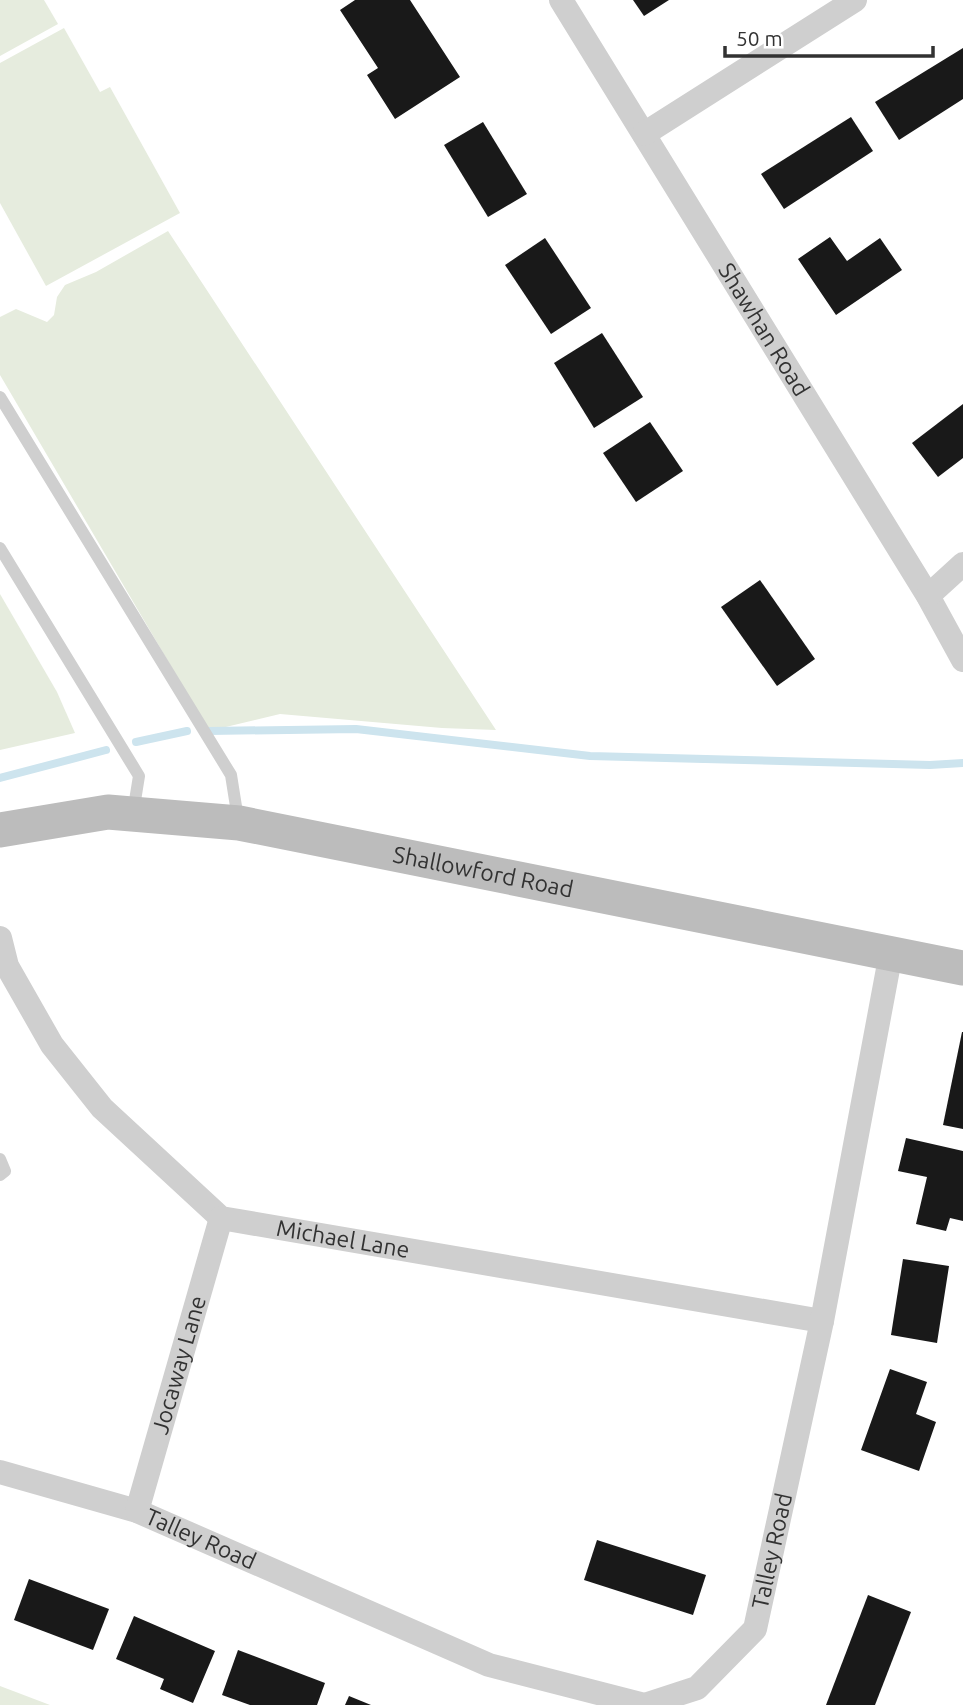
<svg xmlns="http://www.w3.org/2000/svg" width="963" height="1705" font-family="Ubuntu,sans-serif">
<rect width="100%" height="100%" fill="#fff"/>
<g fill="#e6ecde">
<path d="M0 0H44L58 24 0 56Z"/>
<path d="M64 28 100 92 110 87 180 213 46 286 0 203V63Z"/>
<path d="M168 231 496 730 442 728 280 714 209 731 0 375V317L16 309 47 322 54 315 57 297 65 285 96 272Z"/>
<path d="M0 594 57 692 75 733 0 750Z"/>
<path d="M0 1686 50 1705H0Z"/>
</g>
<g fill="none" stroke-linecap="round" stroke-linejoin="round">
<g stroke="#cde4ee" stroke-width="8">
<path d="M209 731 356 729 590 756 930 765 963 763"/>
<path d="M136 742 187 731"/>
<path d="M0 778 106 750"/>
</g>
</g>
<g fill="#191919">
<path d="M355 0H410L460 77 395 119 367 75 378 68 340 10Z"/>
<path d="M633 0H669L644 16Z"/>
<path d="M963 48V99L899 140 875 102Z"/>
<path d="M851 117 873 151 784 209 761 174Z"/>
<path d="M483 122 527 194 488 217 444 145Z"/>
<path d="M830 237 847 261 880 238 902 270 836 315 798 259Z"/>
<path d="M545 238 591 308 551 334 505 265Z"/>
<path d="M602 333 643 397 594 428 554 363Z"/>
<path d="M963 404V458L938 477 912 443Z"/>
<path d="M650 422 683 471 636 502 603 453Z"/>
<path d="M760 580 815 659 777 686 721 607Z"/>
<path d="M962 1032H963V1129L943 1125Z"/>
<path d="M906 1138 963 1151V1221L950 1218 946 1231 916 1224 927 1177 898 1171Z"/>
<path d="M903 1259 949 1266 937 1343 891 1335Z"/>
<path d="M890 1369 927 1382 916 1414 936 1422 919 1471 861 1450Z"/>
<path d="M597 1540 706 1575 693 1615 584 1580Z"/>
<path d="M29 1579 109 1609 93 1650 14 1620Z"/>
<path d="M868 1595 911 1612 875 1705H826Z"/>
<path d="M134 1616 215 1651 193 1703 160 1689 164 1679 116 1659Z"/>
<path d="M238 1650 325 1683 317 1705H250L222 1695Z"/>
<path d="M349 1696 371 1705H345Z"/>
</g>
<g fill="none" stroke-linecap="round" stroke-linejoin="round">
<g stroke="#cfcfcf" stroke-width="12">
<path d="M0 397 231 775 238 819"/>
<path d="M0 548 139 776 133 813"/>
<path d="M0 1159 5 1171 0 1175"/>
</g>
<g stroke="#cfcfcf" stroke-width="24">
<path id="s1" d="M561 0 928 596 963 660"/>
<path d="M644 134 855 0"/>
<path d="M928 596 963 564"/>
<path id="s2" d="M0 938 7 966 52 1045 102 1108 221 1218 822 1321"/>
<path id="s3" d="M0 1472 137 1511 489 1665 645 1705 697 1688 755 1629 822 1321 891 953"/>
<path id="s4" d="M137 1511 221 1218"/>
</g>
<path stroke="#bcbcbc" stroke-width="35" id="s5" d="M0 830 108 812 239 823 963 968"/>
</g>
<g text-anchor="middle" stroke-width="7" stroke-linejoin="round" paint-order="stroke">
<g font-size="23" fill="#323232" stroke="#fff">
<text dy="8" stroke="none"><textPath href="#s1" startOffset="387">Shawhan Road</textPath></text>
<text dy="8" stroke="none"><textPath href="#s5" startOffset="490">Shallowford Road</textPath></text>
<text dy="8" stroke="none"><textPath href="#s2" startOffset="486">Michael Lane</textPath></text>
<text dy="8" stroke="none"><textPath href="#s4" startOffset="152">Jocaway Lane</textPath></text>
<text dy="8" stroke="none"><textPath href="#s3" startOffset="212">Talley Road</textPath></text>
<text dy="8" stroke="none"><textPath href="#s3" startOffset="905">Talley Road</textPath></text>
</g>
</g>
<path d="M725 46v10h208v-10" fill="none" stroke="#323232" stroke-width="3.5"/>
<text x="736" y="46" font-size="21" fill="#323232" stroke="#ffffff" stroke-width="5" paint-order="stroke">50 m</text>
</svg>
